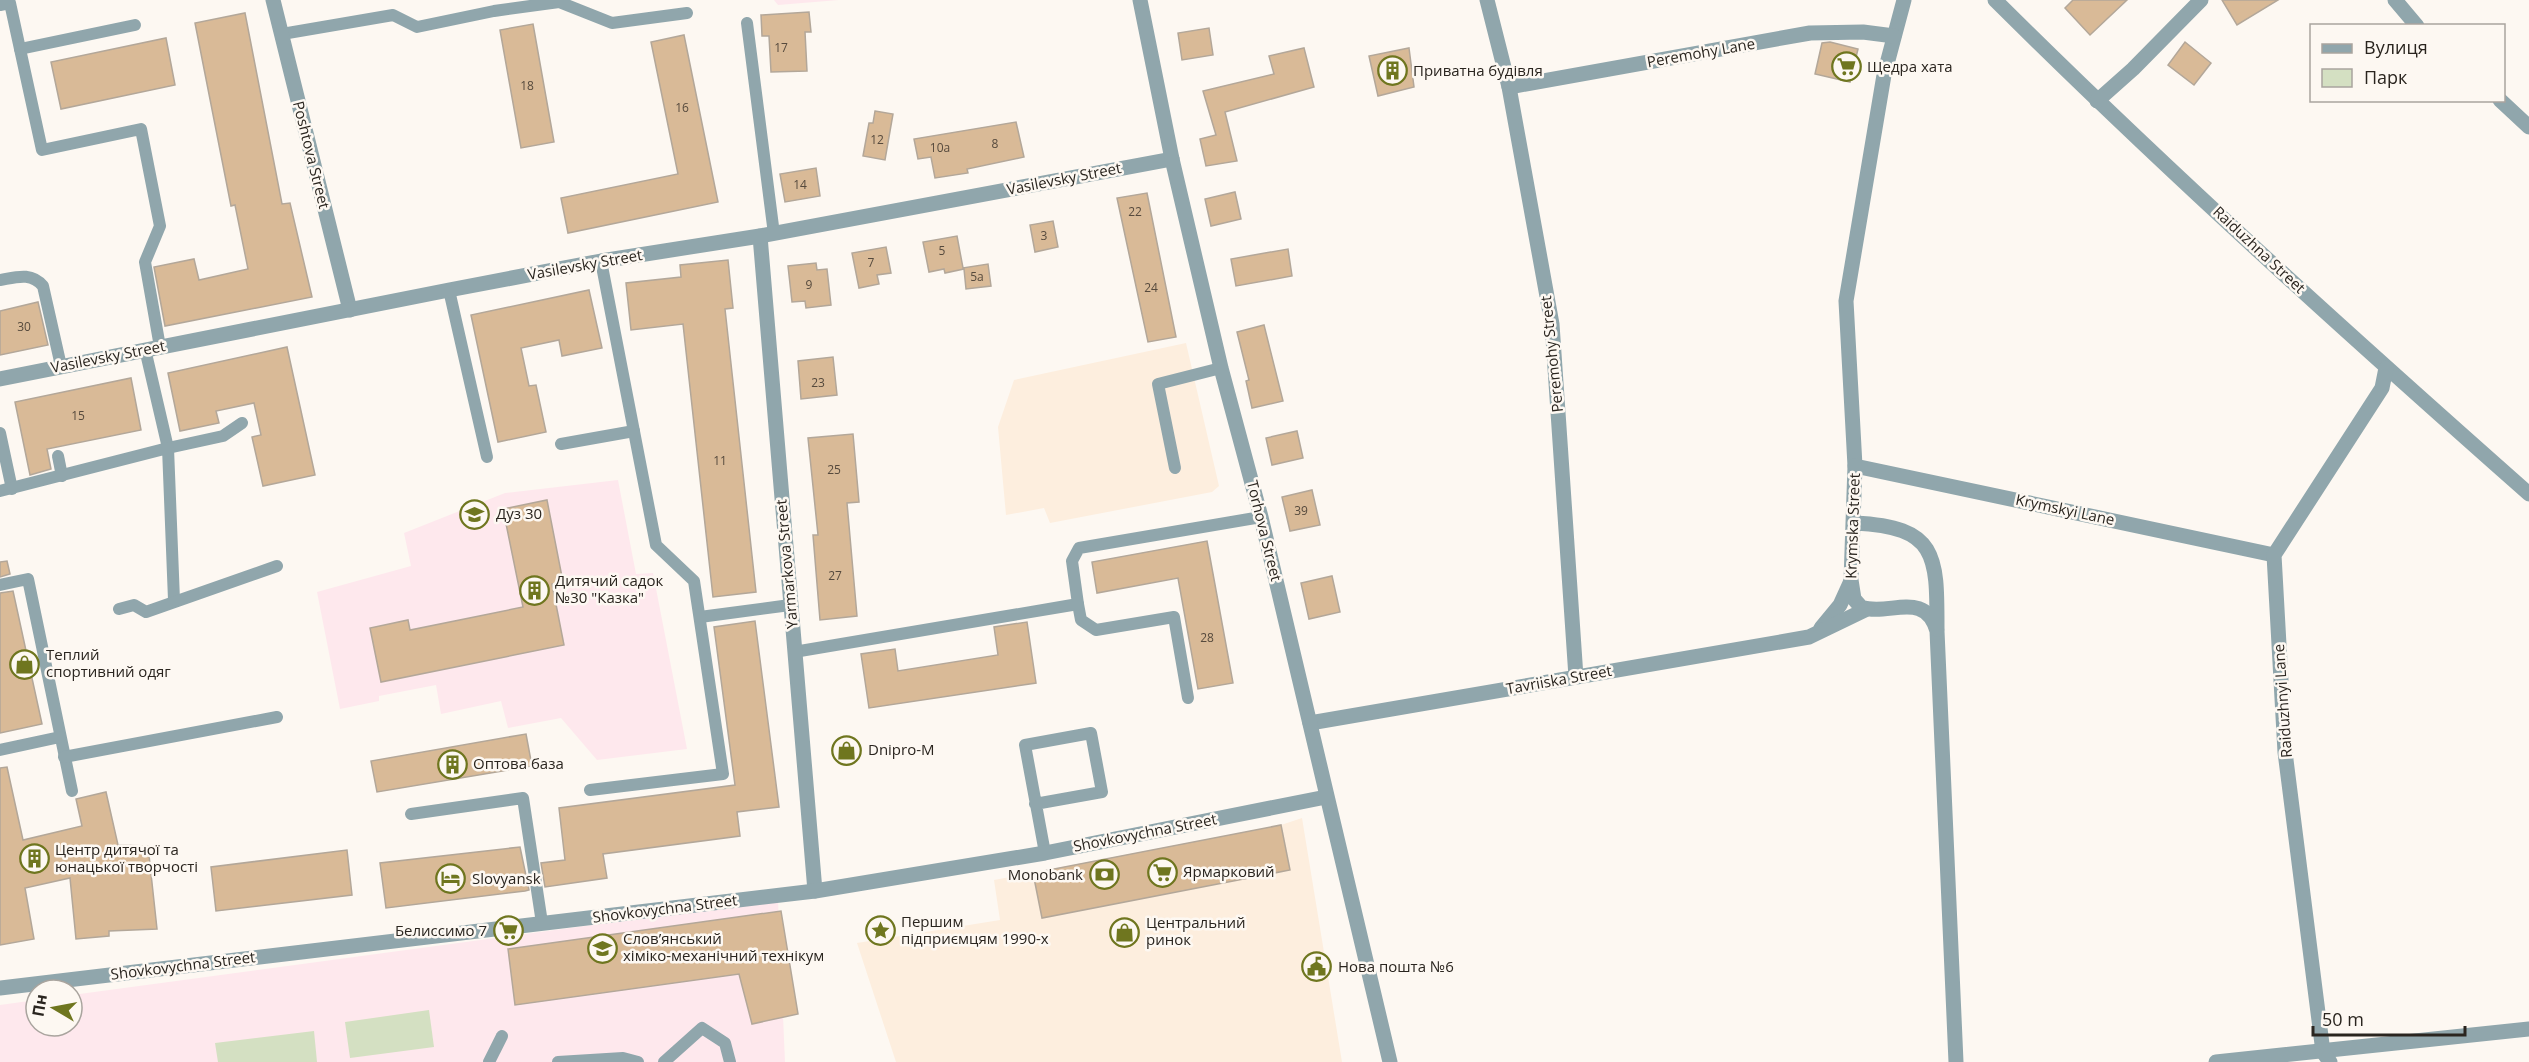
<svg xmlns="http://www.w3.org/2000/svg" width="2529" height="1062" font-family="'Open Sans',sans-serif">
<rect width="100%" height="100%" fill="#fdf8f2"/>
<g fill="#fdeede">
<path d="M1186 343 1219 486 1212 492 1050 523 1044 508 1006 515 998 427 1014 380Z"/>
<path d="M1302 818 1342 1062H896L857 943 1000 920 994 880 1281 825Z"/>
</g>
<g fill="#fee8ed">
<path d="M774 0H839L778 5Z"/>
<path d="M618 480 636 574 653 573 687 749 597 760 561 718 508 728 501 701 441 714 436 685 379 696V701L340 709 317 592 411 566 404 533 505 493Z"/>
<path d="M778 900 785 1062H0V1005L36 1000V1026H72V995Z"/>
</g>
<g fill="#d4e0c2">
<path d="M429 1010 434 1047 350 1058 345 1022Z"/>
<path d="M314 1031 317 1062H218L215 1043Z"/>
</g>
<g fill="#d9ba97" stroke="#b3a799" stroke-width="1.5">
<path d="M2073 0H2127L2090 35 2065 8Z"/>
<path d="M2222 0H2278L2237 25Z"/>
<path d="M809 12 811 32H805L807 71 771 72 769 36H762L761 15Z"/>
<path d="M245 13 282 204 290 203 312 297 165 326 154 267 194 259 199 280 248 269 235 205 231 206 195 23Z"/>
<path d="M533 24 554 142 521 148 500 30Z"/>
<path d="M1209 28 1213 55 1182 60 1178 33Z"/>
<path d="M684 35 718 202 568 233 561 198 678 174 651 42Z"/>
<path d="M166 38 175 85 61 109 51 62Z"/>
<path d="M1830 42 1858 49 1850 82 1815 74 1822 43Z"/>
<path d="M2185 42 2211 63 2194 85 2168 65Z"/>
<path d="M1304 48 1314 87 1225 112 1237 161 1206 166 1200 139 1216 135 1203 91 1274 74 1269 56Z"/>
<path d="M1409 48 1414 87 1378 96 1369 56Z"/>
<path d="M875 111 893 114 885 160 863 156 869 123H873Z"/>
<path d="M1016 122 1024 157 967 169 968 173 935 178 931 157 918 159 914 139Z"/>
<path d="M816 168 820 196 785 202 780 174Z"/>
<path d="M1235 192 1241 219 1211 226 1205 199Z"/>
<path d="M1147 193 1176 337 1148 342 1117 198Z"/>
<path d="M1053 221 1058 247 1035 252 1030 225Z"/>
<path d="M957 236 963 268 988 264 991 286 966 289 964 269 945 273 944 269 929 272 923 242Z"/>
<path d="M886 247 891 273 877 275 879 284 859 288 852 253Z"/>
<path d="M1288 249 1292 276 1236 286 1231 259Z"/>
<path d="M728 260 733 308 725 309 756 592 713 597 683 324 631 330 626 283 681 277 680 265Z"/>
<path d="M816 263 817 270 827 269 831 305 806 308 805 301 792 302 788 266Z"/>
<path d="M589 290 602 348 562 356 559 340 521 348 529 386 536 385 546 432 498 442 471 315Z"/>
<path d="M38 302 48 345 0 355V311Z"/>
<path d="M1264 325 1283 401 1252 408 1246 381 1249 380 1237 332Z"/>
<path d="M287 347 315 475 263 486 252 437 261 435 254 403 216 411 219 423 180 431 168 373Z"/>
<path d="M833 357 837 395 801 399 798 361Z"/>
<path d="M131 378 141 430 47 449 51 469 30 475 15 402Z"/>
<path d="M1297 431 1303 458 1272 465 1266 438Z"/>
<path d="M853 434 859 502 847 503 857 616 820 620 813 535H818L808 438Z"/>
<path d="M1312 490 1320 525 1290 531 1282 497Z"/>
<path d="M547 500 563 582 552 584 564 645 381 682 370 628 408 620 410 630 523 607 503 509Z"/>
<path d="M1207 541 1233 683 1198 689 1178 578 1097 593 1092 562Z"/>
<path d="M7 561 10 574 0 577V562Z"/>
<path d="M1332 576 1340 612 1309 619 1301 583Z"/>
<path d="M13 591 42 724 0 733V593Z"/>
<path d="M755 621 779 807 737 812 740 836 603 854 607 878 545 887 541 863 565 860 559 808 735 785 714 627Z"/>
<path d="M1027 622 1036 683 869 708 861 654 895 649 898 671 998 655 994 627Z"/>
<path d="M526 734 532 766 377 792 371 761Z"/>
<path d="M7 767 23 840 82 826 76 799 106 792 118 845 148 846 157 929 109 931V936L76 939 70 878 25 888 34 939 0 945V768Z"/>
<path d="M1281 825 1290 870 1042 918 1033 873Z"/>
<path d="M520 847 529 890 525 891 386 908 380 863Z"/>
<path d="M347 850 352 895 216 911 211 867Z"/>
<path d="M781 911 798 1014 752 1024 739 974 515 1005 508 949Z"/>
</g>
<g fill="none" stroke-linecap="round" stroke-linejoin="round">
<g stroke="#90a6ac" stroke-width="12">
<path d="M0 5 10 3 42 150 141 129 160 226 145 262 160 347"/>
<path d="M747 23 774 234"/>
<path d="M282 34 393 15 417 27 494 11 559 2 612 23 687 13"/>
<path d="M20 49 135 25"/>
<path d="M0 280C17 277 31 272 43 286L61 366"/>
<path d="M449 290 487 457"/>
<path d="M145 349 168 448 223 436 242 423"/>
<path d="M0 433 12 489"/>
<path d="M561 444 634 431"/>
<path d="M58 456 62 476"/>
<path d="M1175 468 1158 384 1221 368"/>
<path d="M0 491 168 448 174 600"/>
<path d="M0 585 28 579 72 791"/>
<path d="M1078 604 1081 620 1096 630 1174 617 1188 698"/>
<path d="M119 609 134 605 146 612 277 566"/>
<path d="M700 617 790 605"/>
<path d="M794 652 1078 604 1072 561 1079 548 1261 517"/>
<path d="M0 750 60 737"/>
<path d="M64 757 277 717"/>
<path d="M590 790 723 774 694 581 656 545 601 261"/>
<path d="M1035 804 1102 792 1091 733 1025 745 1045 853"/>
<path d="M411 814 523 798 542 923"/>
<path d="M489 1062 502 1036"/>
<path d="M558 1062 623 1058 638 1062"/>
<path d="M664 1062 702 1028 725 1043 730 1062"/>
</g>
<g stroke="#90a6ac" stroke-width="15">
<path d="M273 0 350 310"/>
<path d="M1487 0 1509 87 1552 324 1576 677"/>
<path d="M1904 0 1884 75 1846 301 1855 466 1851 580 1854 599 1861 607C1888 617 1925 589 1937 631L1956 1062"/>
<path d="M1995 0C2167 171 2347 333 2529 494"/>
<path d="M2395 0 2417 26"/>
<path d="M1509 87 1810 33 1863 32 1894 36"/>
<path d="M2500 100 2529 127"/>
<path d="M2097 101 2133 69 2201 0"/>
<path d="M760 236 815 891"/>
<path d="M0 379 449 290 601 261 760 236 1172 159"/>
<path d="M1855 466 2274 555"/>
<path d="M1855 523C1938 527 1937 556 1937 629"/>
<path d="M1821 628 1840 605 1850 583"/>
<path d="M1310 723 1809 637 1867 609"/>
<path d="M0 988 815 891 1045 853 1326 797"/>
<path d="M2216 1062 2529 1029"/>
<path d="M2330 1062 2323 1052 2285 752 2274 555 2382 388 2386 368"/>
</g>
<path stroke="#90a6ac" stroke-width="15" d="M1140 0 1172 159 1221 368 1261 517 1390 1062"/>
</g>
<defs>
<symbol id="supermarket-ring" viewBox="-11 -11 22 22"><circle r="9.5" fill="#fdf8f2" stroke="#6f761f" stroke-width="1.5"/><path d="M-6-5.5h2.5l.6 2H6L4.5 2H-2.5L-4.4-4H-6ZM-1.5 3.2a1.3 1.3 0 1 0 .1 0ZM3 3.2a1.3 1.3 0 1 0 .1 0Z" fill="#6f761f"/></symbol>
<symbol id="building-ring" viewBox="-11 -11 22 22"><circle r="9.5" fill="#fdf8f2" stroke="#6f761f" stroke-width="1.5"/><path d="M-4-6H4V6H1V3H-1V6H-4ZM-2.5-4.3h1.7v1.8h-1.7ZM.8-4.3h1.7v1.8H.8ZM-2.5-1h1.7V.8h-1.7ZM.8-1h1.7V.8H.8Z" fill="#6f761f"/></symbol>
<symbol id="school-ring" viewBox="-11 -11 22 22"><circle r="9.5" fill="#fdf8f2" stroke="#6f761f" stroke-width="1.5"/><path d="M0-5L7-2L0 1L-7-2ZM-4 1L0 2.5L4 1V4Q0 6-4 4Z" fill="#6f761f"/></symbol>
<symbol id="shop-ring" viewBox="-11 -11 22 22"><circle r="9.5" fill="#fdf8f2" stroke="#6f761f" stroke-width="1.5"/><path d="M-5-2.5h2.3a2.7 3.5 0 0 1 5.4 0H5L5.5 6h-11ZM-1.5-2.5h3a1.5 2.3 0 0 0-3 0Z" fill="#6f761f"/></symbol>
<symbol id="bank-ring" viewBox="-11 -11 22 22"><circle r="9.5" fill="#fdf8f2" stroke="#6f761f" stroke-width="1.5"/><path d="M-6-4H6V4H-6ZM0-2.3a2.3 2.3 0 1 0 0 4.6a2.3 2.3 0 1 0 0-4.6Z" fill="#6f761f"/></symbol>
<symbol id="hotel-ring" viewBox="-11 -11 22 22"><circle r="9.5" fill="#fdf8f2" stroke="#6f761f" stroke-width="1.5"/><path d="M-6-4.5h1.5V1H6V5H4.5V3h-9V5H-6ZM-4 0a1.8 1.8 0 1 1 3.6 0ZM.5 0V-2.5h3Q6-2.5 6 0Z" fill="#6f761f"/></symbol>
<symbol id="sight-ring" viewBox="-11 -11 22 22"><circle r="9.5" fill="#fdf8f2" stroke="#6f761f" stroke-width="1.5"/><path d="M0-6L1.8-2.2L6-1.7L2.9 1.2L3.7 5.4L0 3.3L-3.7 5.4L-2.9 1.2L-6-1.7L-1.8-2.2Z" fill="#6f761f"/></symbol>
<symbol id="university-ring" viewBox="-11 -11 22 22"><circle r="9.5" fill="#fdf8f2" stroke="#6f761f" stroke-width="1.5"/><path d="M0-5L7-2L0 1L-7-2ZM-4 1L0 2.5L4 1V4Q0 6-4 4Z" fill="#6f761f"/></symbol>
<symbol id="civic-ring" viewBox="-11 -11 22 22"><circle r="9.5" fill="#fdf8f2" stroke="#6f761f" stroke-width="1.5"/><path d="M-.6-6.5H3V-4.5H.6V-3L4-1V1h2V6H-6V1h2V-1L-.6-3ZM-1.2 2.5V6h2.4V2.5Z" fill="#6f761f"/></symbol>
</defs>
<g fill-rule="evenodd">
<use href="#supermarket-ring" x="1830" y="50" width="33" height="33"/>
<use href="#building-ring" x="1376" y="54" width="33" height="33"/>
<use href="#school-ring" x="458" y="498" width="33" height="33"/>
<use href="#building-ring" x="518" y="574" width="33" height="33"/>
<use href="#shop-ring" x="8" y="648" width="33" height="33"/>
<use href="#shop-ring" x="830" y="734" width="33" height="33"/>
<use href="#building-ring" x="436" y="748" width="33" height="33"/>
<use href="#building-ring" x="18" y="842" width="33" height="33"/>
<use href="#supermarket-ring" x="1146" y="856" width="33" height="33"/>
<use href="#bank-ring" x="1088" y="858" width="33" height="33"/>
<use href="#hotel-ring" x="434" y="862" width="33" height="33"/>
<use href="#supermarket-ring" x="492" y="914" width="33" height="33"/>
<use href="#sight-ring" x="864" y="914" width="33" height="33"/>
<use href="#shop-ring" x="1108" y="916" width="33" height="33"/>
<use href="#university-ring" x="586" y="932" width="33" height="33"/>
<use href="#civic-ring" x="1300" y="950" width="33" height="33"/>
</g>
<g text-anchor="middle" stroke-width="5" stroke-linejoin="round" paint-order="stroke">
<g font-size="12" fill="#564a3d">
<text x="781" y="52">17</text>
<text x="527" y="90">18</text>
<text x="682" y="112">16</text>
<text x="877" y="144">12</text>
<text x="995" y="148">8</text>
<text x="940" y="152">10а</text>
<text x="800" y="189">14</text>
<text x="1135" y="216">22</text>
<text x="1044" y="240">3</text>
<text x="942" y="255">5</text>
<text x="871" y="267">7</text>
<text x="977" y="281">5а</text>
<text x="809" y="289">9</text>
<text x="1151" y="292">24</text>
<text x="24" y="331">30</text>
<text x="818" y="387">23</text>
<text x="78" y="420">15</text>
<text x="720" y="465">11</text>
<text x="834" y="474">25</text>
<text x="1301" y="515">39</text>
<text x="835" y="580">27</text>
<text x="1207" y="642">28</text>
</g>
<g font-size="15" fill="#2a251f" stroke="#fdf8f2">
<text transform="translate(1701 53) rotate(-10)" y="5">Peremohy Lane</text>
<text transform="translate(311 155) rotate(76)" y="5">Poshtova Street</text>
<text transform="translate(1064 179) rotate(-11)" y="5">Vasilevsky Street</text>
<text transform="translate(2259 250) rotate(43)" y="5">Raiduzhna Street</text>
<text transform="translate(585 265) rotate(-10)" y="5">Vasilevsky Street</text>
<text transform="translate(1552 354) rotate(-96)" y="5">Peremohy Street</text>
<text transform="translate(108 357) rotate(-11)" y="5">Vasilevsky Street</text>
<text transform="translate(2065 510) rotate(12)" y="5">Krymskyi Lane</text>
<text transform="translate(1853 526) rotate(-88)" y="5">Krymska Street</text>
<text transform="translate(1264 531) rotate(76)" y="5">Torhova Street</text>
<text transform="translate(787 564) rotate(-95)" y="5">Yarmarkova Street</text>
<text transform="translate(1559 680) rotate(-10)" y="5">Tavriiska Street</text>
<text transform="translate(2283 701) rotate(-94)" y="5">Raiduzhnyi Lane</text>
<text transform="translate(1145 833) rotate(-11)" y="5">Shovkovychna Street</text>
<text transform="translate(665 909) rotate(-7)" y="5">Shovkovychna Street</text>
<text transform="translate(183 966) rotate(-7)" y="5">Shovkovychna Street</text>
</g>
<g font-size="15" fill="#2a251f" stroke="#fdf8f2" text-anchor="start">
<text x="1867" y="72">Щедра хата</text>
<text x="1413" y="76">Приватна будівля</text>
<text x="496" y="519">Дуз 30</text>
<text x="555" y="586">Дитячий садок<tspan x="555" dy="17">№30 "Казка"</tspan></text>
<text x="46" y="660">Теплий<tspan x="46" dy="17">спортивний одяг</tspan></text>
<text x="868" y="755">Dnipro-M</text>
<text x="473" y="769">Оптова база</text>
<text x="55" y="855">Центр дитячої та<tspan x="55" dy="17">юнацької творчості</tspan></text>
<text x="1183" y="877">Ярмарковий</text>
<text x="1083" y="880" text-anchor="end">Monobank</text>
<text x="472" y="884">Slovyansk</text>
<text x="901" y="927">Першим<tspan x="901" dy="17">підприємцям 1990-х</tspan></text>
<text x="1146" y="928">Центральний<tspan x="1146" dy="17">ринок</tspan></text>
<text x="487" y="936" text-anchor="end">Белиссимо 7</text>
<text x="623" y="944">Слов’янський<tspan x="623" dy="17">хіміко-механічний технікум</tspan></text>
<text x="1338" y="972">Нова пошта №6</text>
</g>
</g>
<rect x="2310" y="24" width="195" height="78" fill="#fdf8f2" stroke="#a9a49e" stroke-width="1.5"/>
<rect x="2322" y="44" width="30" height="9" fill="#90a6ac" stroke="#a9a49e" stroke-width="1.5"/>
<text x="2364" y="54" font-size="18" fill="#2a251f">Вулиця</text>
<rect x="2322" y="69" width="30" height="18" fill="#d4e0c2" stroke="#a9a49e" stroke-width="1.5"/>
<text x="2364" y="84" font-size="18" fill="#2a251f">Парк</text>
<g transform="translate(54 1008) rotate(280)"><circle r="28" fill="#fdf8f2" stroke="#a9a49e" stroke-width="1.5"/>
<path d="M0-4.5L10 22L0 15L-10 22Z" fill="#6f761f"/>
<text y="-9" font-size="16" font-weight="bold" text-anchor="middle" fill="#2a251f">Пн</text>
</g>
<path d="M2313 1026v9h152v-9" fill="none" stroke="#2a251f" stroke-width="3"/>
<text x="2322" y="1026" font-size="18" fill="#2a251f" stroke="#fdf8f2" stroke-width="4.5" paint-order="stroke">50 m</text>
</svg>
